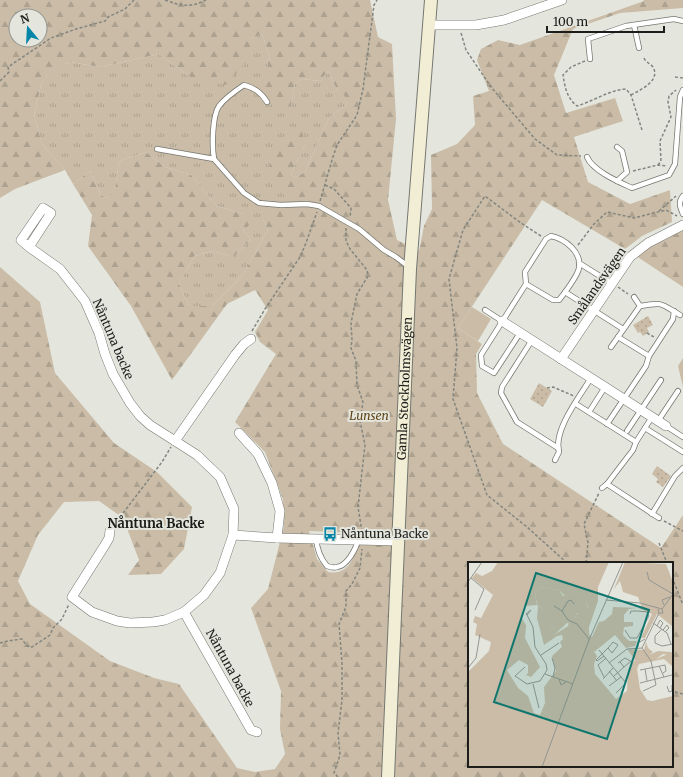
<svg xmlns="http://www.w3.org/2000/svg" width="683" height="777" font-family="Merriweather,serif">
<defs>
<pattern id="grass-tufts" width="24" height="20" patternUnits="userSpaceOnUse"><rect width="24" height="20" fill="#cabca7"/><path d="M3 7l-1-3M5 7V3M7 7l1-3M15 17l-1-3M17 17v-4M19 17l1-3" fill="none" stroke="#ada18f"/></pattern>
<pattern id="forest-firs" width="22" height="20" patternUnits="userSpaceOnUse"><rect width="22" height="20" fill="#cabca7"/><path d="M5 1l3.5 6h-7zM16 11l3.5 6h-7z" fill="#ada18f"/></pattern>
<pattern id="park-dots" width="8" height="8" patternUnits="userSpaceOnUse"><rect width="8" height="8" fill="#cabca7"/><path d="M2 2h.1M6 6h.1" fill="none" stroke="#ada18f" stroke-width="1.8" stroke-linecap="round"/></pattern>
</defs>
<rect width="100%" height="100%" fill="#e4e6de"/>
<path fill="url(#grass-tufts)" d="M262 34 270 57 267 62 271 73 291 106 295 84 302 79 320 81 328 71 337 90 344 94 347 104 329 118 305 172 295 178 291 174 305 144 273 154 298 208 263 219 268 230 242 276 212 306H189L179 284 194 256 212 251 233 257 251 240 243 230V214L217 206 191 175 165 167 146 152 119 161 115 190 108 199 101 195 90 171 73 184 65 170 42 144 34 115 41 85 51 68 70 62 100 67 159 54 190 77 250 39Z"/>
<g fill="url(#forest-firs)" fill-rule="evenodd">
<path d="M0 0H370L378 37 392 44 396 119 388 200 397 240 419 251 424 226 432 209 431 155 457 144 475 125 473 96 489 91 477 60 481 49 498 40 520 45 644 1 643 0H683V8L620 13 573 29 554 75 566 113 615 98 623 121 574 137 588 182 630 204 670 190 672 222 642 236 625 249 542 200 458 328 482 344 476 354 477 393 503 444 661 548 683 515V777H0V267L40 302 55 373 114 443 157 472 192 507 184 549 161 574 128 575 139 560 123 518 99 501 64 502 38 535 18 581 30 604 110 661 154 678 179 684 237 768 255 772 275 769 285 754 280 729 281 691 251 608 268 589 284 526 283 499 265 452 235 422 276 354 260 342 255 332 268 310 255 290 227 304 172 380 131 306 88 246 92 215 73 184 90 171 101 195 108 199 115 189 119 161 146 152 165 167 191 175 217 206 243 214 249 225 243 230 251 240 233 257 212 251 194 256 179 284 189 306H212L242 276 268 230 263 219 267 207H297L276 187 269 169 273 154 285 137 301 128 305 144 291 174 295 178 305 172 329 118 347 104 344 95 337 90 328 71 320 81 302 79 295 84 291 106 274 109 262 87 270 73 267 62 270 57 262 34 250 39 255 51 226 85 190 77 159 54 100 67 70 62 51 69 41 85 34 115 42 144 65 170 15 189 0 198ZM16 16H40V40H16ZM309 531 360 533C356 552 352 576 328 572L317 559ZM469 563H672V766H469Z"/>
<path d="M683 226V287L633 254Z"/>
<path d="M683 358V387L678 366Z"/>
</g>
<g fill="url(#park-dots)">
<path d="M648 316 653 325 647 328 649 332 643 336 640 332 638 333 633 325Z"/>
<path d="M539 383 552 391 543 407 530 399Z"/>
<path d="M657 466 671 476 663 487 656 482 658 479 652 474Z"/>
</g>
<path fill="#cabca7" d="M472 307 491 319 478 341 458 328Z"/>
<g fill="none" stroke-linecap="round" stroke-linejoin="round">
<defs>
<g id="lane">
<path d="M634 25 639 48"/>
<path d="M590 59 588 39 626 26 674 19 683 21"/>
<path d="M157 149 214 159 244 193 259 203 281 205 307 204 319 206 359 229 384 250 396 257 409 267"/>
<path d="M587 157C593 171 619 182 632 188L669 175 675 164 680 97 683 90"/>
<path d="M214 159C212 147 212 116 219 106 226 97 235 91 244 85 254 88 261 92 267 102"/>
<path d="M617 181 627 172 622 151 617 147"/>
<path d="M683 196C678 202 680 207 683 214"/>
<path d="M579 263 611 283"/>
<path d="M565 292 623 329"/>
<path d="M634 297 640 306"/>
<path d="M485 310 502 321"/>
<path d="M520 333 494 373 482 366 481 355 526 284 553 300H559C564 294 578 275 579 268 582 252 565 239 551 236L546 239 525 272 526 284"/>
<path d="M618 337 649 356 673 319 674 311"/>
<path d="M532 340 502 387 501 393 517 422 558 448"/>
<path d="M611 347 640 306C663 302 660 303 680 315"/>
<path d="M576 404 636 442"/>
<path d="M589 412 605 387"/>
<path d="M658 421 678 391"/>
<path d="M607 424 646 366 649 356"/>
<path d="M666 426 683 437"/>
<path d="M645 428 683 452"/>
<path d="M627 431 661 380"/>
<path d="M555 460 559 452C553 430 580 396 591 378"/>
<path d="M607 484 659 518"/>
<path d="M602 488 607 484 633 450 636 442 652 417"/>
<path d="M652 514 675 476 683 468"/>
<path d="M316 538C317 549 320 558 327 566 330 567 334 568 337 567 347 566 356 549 358 540"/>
</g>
<g id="street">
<path d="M430 25H476L504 20 562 0"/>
<path d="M29 247 21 240 43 208 51 213 29 247 60 269 85 301 99 333 105 354 113 374 130 403 140 416 150 425 197 455 220 477 234 509 233 535 220 573 204 595 184 612 165 620 153 622 130 623 117 621 92 612 72 597 105 545 109 538 110 531"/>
<path d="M502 321 666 426"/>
<path d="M561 359 630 257 648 243 683 225"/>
<path d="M239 433 258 454 272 483 280 511 277 538"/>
<path d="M175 441 235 355 244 344 251 339"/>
<path d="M233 535 277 538 398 541"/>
<path d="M184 612 251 730 257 732"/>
</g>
<g id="secondary">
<path id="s1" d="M388 777 410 269 431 0"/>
</g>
</defs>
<use href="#lane" stroke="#757770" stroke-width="6"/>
<use href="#street" stroke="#757770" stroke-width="10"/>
<use href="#secondary" stroke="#757770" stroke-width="14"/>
<g stroke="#83857f" stroke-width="1.5" stroke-dasharray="3 2" stroke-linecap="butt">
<path d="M165 0C181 6 190 8 206 0"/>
<path d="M461 33 466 50 491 87 535 139 557 155 581 156"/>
<path d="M585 61 571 67 563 75C565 88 567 98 577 106 594 101 609 90 626 89L631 95 642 130"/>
<path d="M675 77 683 78"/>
<path d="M0 81 9 72 8 67 51 38 76 29 105 21 108 17 125 9 134 0"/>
<path d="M631 95C640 90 661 81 653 67 650 63 646 63 644 58"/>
<path d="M658 165 661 161 660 141 671 117 668 102 669 96 676 90"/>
<path d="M633 171 658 165 667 166"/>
<path d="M325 185 334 189 351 208 350 217"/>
<path d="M320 201 332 160 337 145 357 115 363 89 374 5 377 0"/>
<path d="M659 211 676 196"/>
<path d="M346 228V241L350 249 367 270 368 276 357 294 351 323 352 340 351 348 356 361 357 385 363 402 360 421 365 445 358 507 362 532"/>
<path d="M541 236 521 223 485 196 463 230 449 279 457 348 453 399 487 495 527 527 567 563"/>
<path d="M578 245 594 224 607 212 634 218 666 210 677 216"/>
<path d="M618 287 628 294"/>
<path d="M252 331 265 309 300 257 306 243 317 212"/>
<path d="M647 333 654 337"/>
<path d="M547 388 553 387 574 396"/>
<path d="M664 521 683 531"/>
<path d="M114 525 162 462 171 447"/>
<path d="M659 543 667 563"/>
<path d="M586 563 588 543 584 524 599 493"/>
<path d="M672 577 683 605"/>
<path d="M0 643 8 641 22 639 27 646 32 647 50 635 53 628 62 619 69 604"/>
<path d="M672 688 675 692 683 694"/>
<path d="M338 777 334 773 340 755 338 733 342 700V663L339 624 346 607V591L352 584 360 568 362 549"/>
</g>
<use href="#lane" stroke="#fff" stroke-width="4.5"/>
<use href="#street" stroke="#fff" stroke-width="9"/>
<use href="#secondary" stroke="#f2eed6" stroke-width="12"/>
</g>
<defs>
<symbol id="bus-bare" viewBox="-9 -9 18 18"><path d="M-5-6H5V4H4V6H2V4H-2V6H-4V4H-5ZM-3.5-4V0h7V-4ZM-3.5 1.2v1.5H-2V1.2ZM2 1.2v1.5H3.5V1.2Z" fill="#0586a9" stroke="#e4e6de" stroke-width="2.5" paint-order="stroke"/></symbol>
</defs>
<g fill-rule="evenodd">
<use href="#bus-bare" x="320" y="524" width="20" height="20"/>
</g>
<g text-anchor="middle" stroke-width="4" stroke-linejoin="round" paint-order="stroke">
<g font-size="12" fill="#1c1d1a" stroke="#e4e6de">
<text transform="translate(597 286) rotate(-55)" y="4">Smålandsvägen</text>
<text transform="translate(113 339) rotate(67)" y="4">Nåntuna backe</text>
<text dy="4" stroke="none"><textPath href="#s1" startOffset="389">Gamla Stockholmsvägen</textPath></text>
<text transform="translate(230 668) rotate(61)" y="4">Nåntuna backe</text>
</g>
<g font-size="12" font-style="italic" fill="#604516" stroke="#e4e6de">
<text x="369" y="420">Lunsen</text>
</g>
<g font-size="12" fill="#1c1d1a" stroke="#e4e6de" text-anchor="start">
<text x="341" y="538">Nåntuna Backe</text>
</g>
<g font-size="13" font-weight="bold" fill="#1c1d1a" stroke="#e4e6de">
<text x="156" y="528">Nåntuna Backe</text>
</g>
</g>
<g transform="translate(468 562)">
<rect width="205" height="205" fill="#e4e6de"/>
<path d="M72 25 91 28 95 34 109 31 112 41 118 40 120 47 109 56 107 55 110 51H105L106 61H99L86 73 82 72V68L86 64H96L86 47 75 50 73 44 70 45 67 32Z" fill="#cabca7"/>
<path d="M30 0H141L130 25V39L121 65V72L124 75 131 60 136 59 144 52 145 45 174 46 170 35 155 30 152 19 146 27 157 0 198 2 205 20V65L189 52 177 76H173L184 52 170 46 161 47 156 53V60H165V64L156 65 155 73 161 79H169L167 84 158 86 147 73 126 90 129 94 126 102 127 112 148 137 159 129 160 108 167 98 159 87 176 88 178 80 180 86 185 90 181 93 188 97 205 90V105L196 97 171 102 169 107 172 127 179 138 184 139 205 134V205H0V110L21 89 23 80 7 73 9 62 5 60 7 54 13 56 25 33 4 16 8 11 14 14 24 9ZM72 25 91 28 100 37 109 31 107 44 118 40 120 45 109 56 107 55 111 48 105 51V61L101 60 100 64 86 73 83 72 82 68 86 64 92 66 96 64V59L84 44H79L75 50 73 44 70 45 69 56 76 83 89 74 94 73 95 77 92 80 94 85 84 94 88 109 76 125 77 141 72 153 66 151 60 134 50 126 39 108 51 98 60 103V111L58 113 63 115 72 105 57 76 58 63 53 55 56 44 69 43 67 32Z" fill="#cabca7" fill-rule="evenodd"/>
<path d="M190 89 203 90 205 94 195 92 188 97H182L181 93Z" fill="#cabca7"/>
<path fill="none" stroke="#949690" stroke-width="1" d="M179 10 181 18 205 32M3 16 16 27 7 48M0 20 14 0M138 38 172 41 194 47M196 43 194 38 202 35M86 44 94 49 100 58 109 62 121 77M94 49 100 39 103 38 106 42M191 51H195L194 47 205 32M185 61 199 71 203 82M189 64 192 58 195 61 192 66M194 67 187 74V81L194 84 205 82M157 68 162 76H169L181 54 179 50 170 49H163L162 52M195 68 199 63 201 66 197 70M170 85V81L177 77M174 86 191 51 190 47M131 88 158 121 148 131M73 93 91 81M136 94 129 99 128 98 140 86 144 91 150 83 145 80 140 86M84 96 87 106 85 115M152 100 156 105 163 99M141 101 159 87 174 86 183 99 188 123M150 101 157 96 164 100M191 104 196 115M57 105 47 114 59 122 72 119 79 108 78 102 67 85 65 65 59 53 63 48 58 52 59 53M0 106 8 96 12 72M177 107 179 119M172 108 197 103 198 109 195 111M141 109 149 119M77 112 105 122M146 114 156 105M136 115 130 103 138 96M91 117 93 123 98 120M135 117 145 106M172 121 204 113M65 122 71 146M141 124 153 115M199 124 201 130 204 129V123M175 129 188 123M74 205 121 78 155 0"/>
<path fill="#0f766e" fill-opacity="0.15" stroke="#0f766e" stroke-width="2" d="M68 11 181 48 139 177 26 140Z"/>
<rect width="205" height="205" fill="none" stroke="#1c1d1a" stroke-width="2"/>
</g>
<g transform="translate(28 28) rotate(342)"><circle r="19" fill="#e4e6de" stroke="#949690"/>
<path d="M0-3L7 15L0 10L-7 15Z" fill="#0586a9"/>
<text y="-6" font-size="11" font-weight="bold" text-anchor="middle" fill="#1c1d1a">N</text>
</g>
<path d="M547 26v6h117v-6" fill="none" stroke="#1c1d1a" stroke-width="2"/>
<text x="553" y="26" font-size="12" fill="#1c1d1a" stroke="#e4e6de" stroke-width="3" paint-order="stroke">100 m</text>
</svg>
